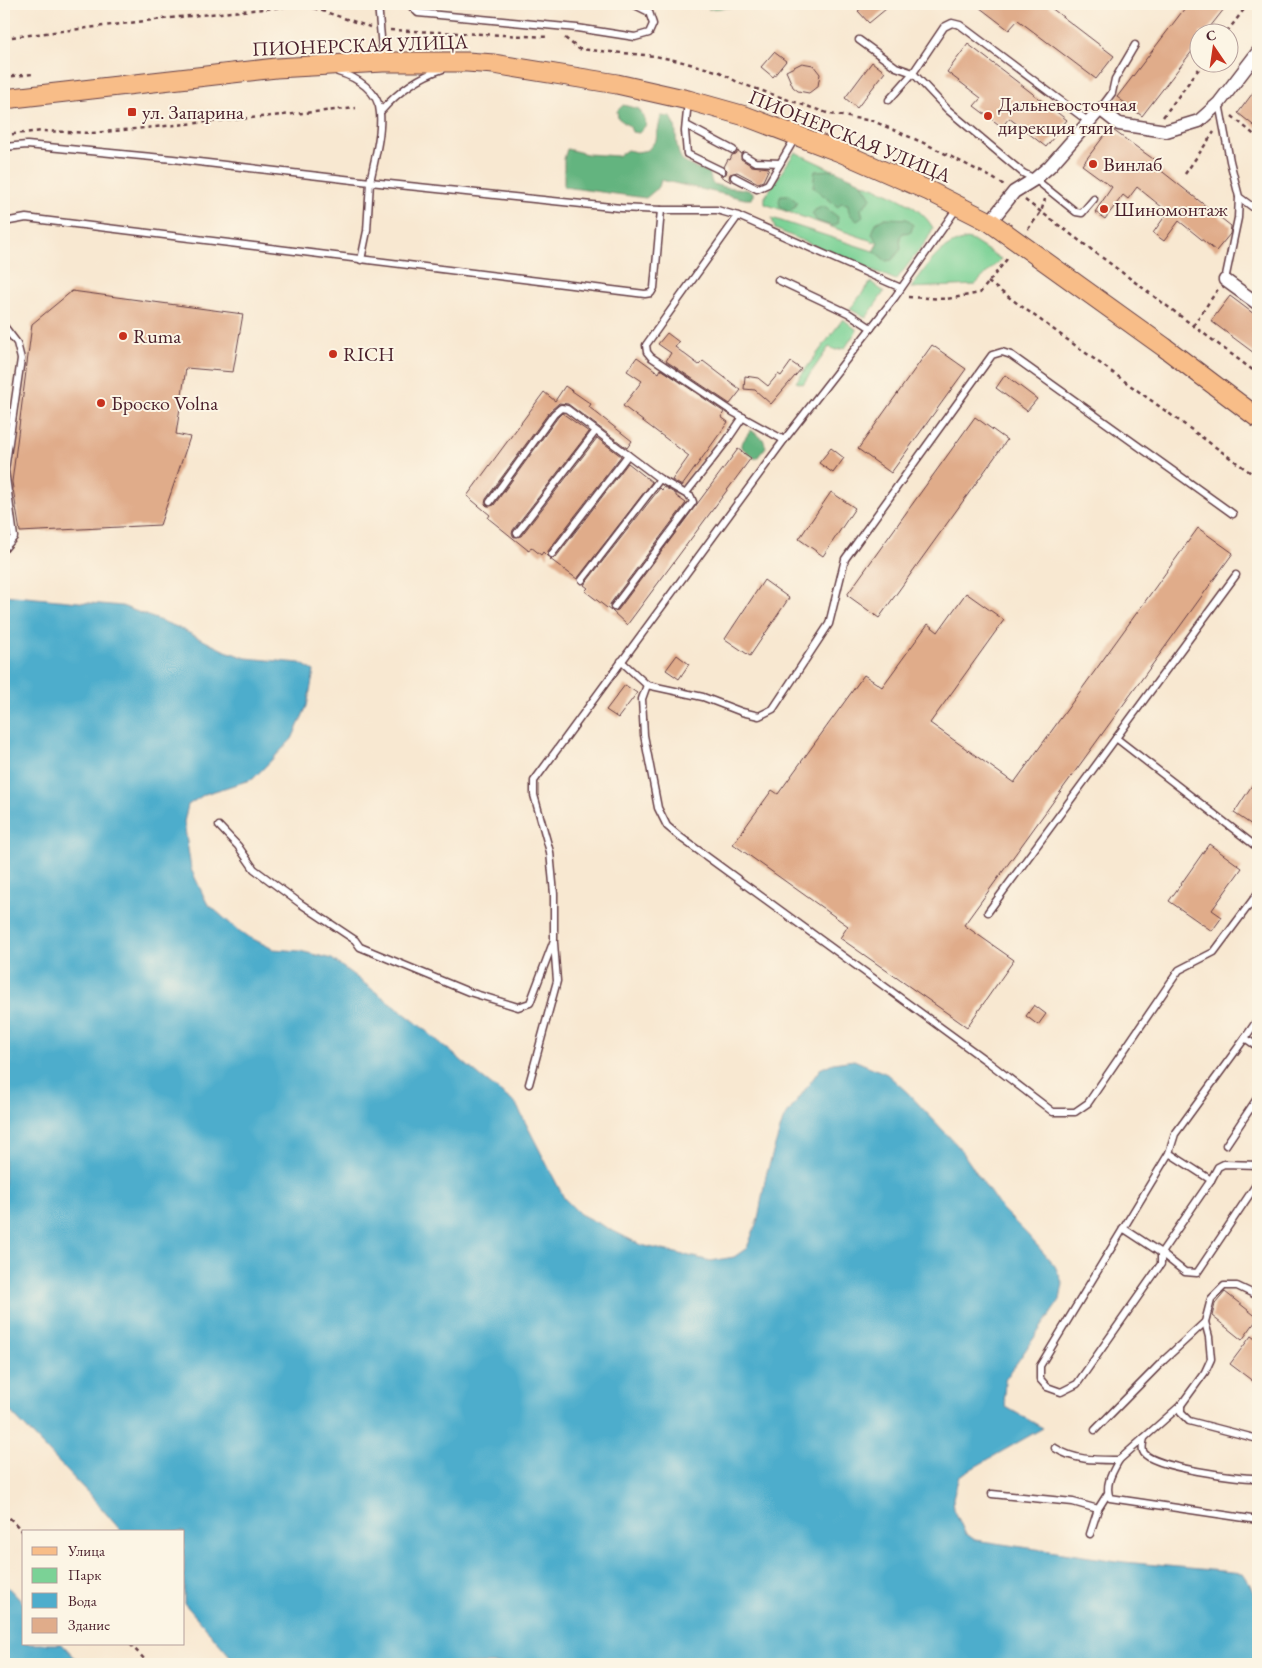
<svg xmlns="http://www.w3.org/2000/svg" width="1262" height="1668" font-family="'EB Garamond',serif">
<rect width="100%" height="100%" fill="#fcf5e5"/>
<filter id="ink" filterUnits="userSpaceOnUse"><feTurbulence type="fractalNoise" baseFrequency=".02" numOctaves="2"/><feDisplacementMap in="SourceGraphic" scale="10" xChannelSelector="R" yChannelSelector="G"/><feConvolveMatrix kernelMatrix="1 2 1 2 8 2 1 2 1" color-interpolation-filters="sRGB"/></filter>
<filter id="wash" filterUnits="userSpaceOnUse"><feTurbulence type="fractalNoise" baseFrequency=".0096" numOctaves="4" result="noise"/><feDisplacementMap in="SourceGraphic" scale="20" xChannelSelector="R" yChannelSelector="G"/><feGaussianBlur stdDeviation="1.12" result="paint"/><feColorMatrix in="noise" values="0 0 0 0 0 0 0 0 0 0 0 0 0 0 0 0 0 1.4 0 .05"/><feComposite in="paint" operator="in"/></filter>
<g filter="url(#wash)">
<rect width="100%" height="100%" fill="#f8e8d1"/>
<g fill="#7bd296" stroke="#627860">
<path d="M713 4H775L708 9Z"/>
<path d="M795 152C815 162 835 171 855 180 881 191 919 202 933 228L927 240 896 280 775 229 772 218 873 251 878 243 765 204V197Z"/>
<path d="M967 239 973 241 1001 259 975 285 911 288C928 266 938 245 967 239Z"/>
<path d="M871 282 884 292 866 318 850 309Z"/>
<path d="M843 319 857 330 845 348 836 350 829 347 803 384 796 382Z"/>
</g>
<g fill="#64b47f" stroke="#576a55">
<path d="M623 105 639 109 644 117 646 125 639 133 632 132 630 127 618 118 617 111Z"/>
<path d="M661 116 671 117C675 124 676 128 676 136 678 162 683 165 709 172L712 183C725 190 740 186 753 192V196L751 199H745L661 180 659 187 646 198 564 187V159L567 149 587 154 618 156 627 150 637 152 648 150 656 140Z"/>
<path d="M834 170 861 182 871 198 861 209 863 217 857 221C850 215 848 212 848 204L841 203 838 207 813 187 815 171Z"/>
<path d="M781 195H789L797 202 794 208 788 212 780 206 779 201Z"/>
<path d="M823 206 838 217 837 224 832 226 817 221 812 214 815 210Z"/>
<path d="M885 218 907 219 913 225 911 232 903 233 900 237 901 249 892 260 886 261 874 251 878 242 872 234 876 223Z"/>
<path d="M751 430 763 439 766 447 756 459 741 447V444Z"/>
</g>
<g fill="#4eadcc" stroke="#4c667c">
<path d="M4 595 122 606 177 627 223 650 246 658 300 663 314 671 307 706 292 739 253 779 205 794 188 805 184 822 191 869 207 903 241 933 273 949 300 951 332 959 413 1020 481 1077 516 1104 564 1198 580 1214 641 1245 711 1261 734 1257 747 1248 758 1219 766 1175 783 1120 820 1069 833 1063 854 1060 887 1074 908 1093 958 1146 1000 1207 1027 1234 1055 1266 1063 1284 1060 1300 1005 1380 1004 1397 1006 1407 1043 1428 959 1476 953 1498 954 1509 965 1533 975 1540 1124 1562 1243 1573C1262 1598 1258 1634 1258 1664H237L184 1603V1532H122L89 1494 4 1405Z"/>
<path d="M4 1583 24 1604V1644H62L81 1664H4Z"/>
</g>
<g id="blocks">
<g fill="#e0ac8a">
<path d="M867 4H892L869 23 858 11Z"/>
<path d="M975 4H1046L1114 56 1096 79 1018 20 1009 30Z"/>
<path d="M1188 4H1228L1206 32H1200V41L1142 116 1117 97Z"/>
<path d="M968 44 1067 120 1046 147 1009 118 1002 127 974 106 981 98 947 72Z"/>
<path d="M774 52 786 61 773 77 761 67Z"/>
<path d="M872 62 885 72 857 108 845 98Z"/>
<path d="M802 63 813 65 820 74 818 86 809 93 798 91 793 87 786 71Z"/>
<path d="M1258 86V129L1238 113Z"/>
<path d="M1110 128 1156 161 1154 165 1231 226 1230 234 1216 251 1179 221 1164 241 1153 233 1168 212 1137 187 1128 199 1123 195 1105 219 1095 212 1112 187 1082 165Z"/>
<path d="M738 151 741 153V159L752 166 769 168 763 181 758 183 737 172 730 174 729 178 731 182 720 176 726 174 727 170 724 167 728 159 730 160 732 155 736 154Z"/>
<path d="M72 291 243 314 233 372 186 368 176 434 190 437 160 525 20 532 12 482 32 324Z"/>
<path d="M1230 296 1258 317V356L1211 321Z"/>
<path d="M667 333 679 342 675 347 699 365 703 361 741 390 730 404 666 361 671 353 658 344Z"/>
<path d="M932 345 966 369 891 473 858 449Z"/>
<path d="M637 357 659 373 661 369 724 412 721 417 728 422 682 486 672 480 689 456 623 406 642 381 627 371Z"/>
<path d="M791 362 801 369 771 404 755 390 744 389 745 376 758 378 768 386 778 374 781 376Z"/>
<path d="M1005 375 1037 399 1027 411 996 388Z"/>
<path d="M565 386 591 404 589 407 632 441 627 448 568 404 559 403 550 411 486 499 485 504 487 506 494 505 558 417 562 413 589 432 513 530 512 534 514 537 521 536 597 438 621 456 548 551V557L543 552 541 555 531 547 529 551 488 518 490 515 467 496 544 392 555 401Z"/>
<path d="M975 417 1007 440 879 618 847 595Z"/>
<path d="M831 448 844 458 833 473 819 463Z"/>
<path d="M738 449 751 458 627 625 612 611 618 610Z"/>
<path d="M628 463 652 482 577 579 550 559 556 557Z"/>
<path d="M664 487 676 494V496L686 503 610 604 611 611 585 591 588 588 584 585 660 488 662 490Z"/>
<path d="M831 492 855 508 823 556 799 539Z"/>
<path d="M1198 528 1233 553 964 925 1014 960 967 1027 840 938 848 926 733 844 772 790 778 794 864 675 882 687 928 624 938 632 966 593 1004 620 930 723 1014 783Z"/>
<path d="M764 580 789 598 750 656 725 639Z"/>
<path d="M677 655 689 664 679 679 666 670Z"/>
<path d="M625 685 637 693 618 718 606 710Z"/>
<path d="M1258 776V829L1234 813Z"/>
<path d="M1209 844 1242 868 1212 910 1222 917 1212 931 1169 901Z"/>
<path d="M1034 1005 1046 1014 1038 1025 1026 1016Z"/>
<path d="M1225 1292 1258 1318 1242 1340 1212 1316 1215 1304Z"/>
<path d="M1251 1336 1258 1341V1385L1230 1364Z"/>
</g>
</g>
</g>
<g filter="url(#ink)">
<use href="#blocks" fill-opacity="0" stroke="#643d44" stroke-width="1"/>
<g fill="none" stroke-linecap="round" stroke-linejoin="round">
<defs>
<g id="lane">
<path d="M378 4 383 60"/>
<path d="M409 4 418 13 577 28 635 37 649 33 653 24 649 12 633 4"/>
<path d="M859 40 896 67 913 73 889 100"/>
<path d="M688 101 685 131 687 154 722 171"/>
<path d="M1219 103 1230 161 1239 197"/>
<path d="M1100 109 1112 93 1115 79 1135 45"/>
<path d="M381 111C398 92 417 77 443 69"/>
<path d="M1089 122 960 25 952 23 944 27 913 73 948 110 1023 173 1035 179 1076 212 1082 213 1094 199"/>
<path d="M686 125 733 150"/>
<path d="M4 147 27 145 173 159 370 182C374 162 382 133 380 113 379 91 356 77 338 72"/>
<path d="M745 156 755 162 780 163"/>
<path d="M734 177 757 189 768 184 795 138"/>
<path d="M738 216 646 345 647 352 651 357 733 412 784 440"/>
<path d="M4 222 26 218 645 294 651 293 654 288 661 210"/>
<path d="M361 260 367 231 370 182 621 208 661 210H717L738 216 901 288"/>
<path d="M778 280 848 313 871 328"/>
<path d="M1225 280 1238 218 1239 197 1258 211"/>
<path d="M4 326 17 343 21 359 5 470 14 537 4 549"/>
<path d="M686 493 726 442 743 417"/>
<path d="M490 502 554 414 561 408 567 409 660 479 691 497 693 502 614 607"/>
<path d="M517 533 595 432"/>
<path d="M552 554 628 455"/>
<path d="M582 580 660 479"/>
<path d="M621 661 647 685 703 697 742 712 759 716 773 709 829 624 845 559 992 355 1002 352 1011 355 1233 514"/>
<path d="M647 685 642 699 644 735 658 808 667 826 680 837 988 1062 1053 1112H1075L1088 1103 1179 970 1214 952 1258 893"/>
<path d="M1116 738 1258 848"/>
<path d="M219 826 238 846 254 869 301 904 355 940 360 947 469 992 518 1007 530 1003 554 940V894L550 852 534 795V781L784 440 895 297 957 208"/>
<path d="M988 912 1236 575"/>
<path d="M1245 1038 1258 1019"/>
<path d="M1258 1047 1245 1038 1175 1134 1169 1153 1040 1366V1379L1047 1387 1061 1392 1077 1384 1161 1264V1253L1211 1180 1218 1167 1224 1164 1258 1165"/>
<path d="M529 1084 557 981 554 943"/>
<path d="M1226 1145 1258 1097"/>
<path d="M1169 1153 1211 1180"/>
<path d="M1123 1228 1161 1253 1185 1272 1197 1273 1258 1182"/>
<path d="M1258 1296 1237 1286H1224L1211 1299 1205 1322 1209 1337 1211 1359 1205 1372 1181 1405 1119 1460C1113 1471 1104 1485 1110 1498L1258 1520"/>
<path d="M1181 1405V1413L1189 1421 1258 1439"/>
<path d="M1095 1430 1164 1360 1205 1322"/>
<path d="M1144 1438C1143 1443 1141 1449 1144 1453 1153 1467 1241 1479 1258 1478"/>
<path d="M1055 1448C1075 1461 1097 1460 1119 1460"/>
<path d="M992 1494 1073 1502 1098 1509 1108 1493"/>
<path d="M1090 1534 1098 1509"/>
</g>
<g id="street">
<path d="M990 222 1014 192 1035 179 1050 166 1100 109 1119 124 1166 131 1199 121 1219 103 1258 52"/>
<path d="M1225 280 1258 304"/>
</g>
<path id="primary" d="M4 99 276 68 383 62H467L494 64 617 84 688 100 745 116 840 152 929 191 990 222 1164 347 1258 418"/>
</defs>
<use href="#lane" stroke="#643d44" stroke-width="9"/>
<use href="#street" stroke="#643d44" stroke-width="15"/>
<use href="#primary" stroke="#643d44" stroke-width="21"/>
<g stroke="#643d44" stroke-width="2.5" stroke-dasharray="4 4" stroke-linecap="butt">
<path d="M390 30 549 37"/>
<path d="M1227 32 1248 4"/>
<path d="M4 38 179 17 305 5 370 27"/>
<path d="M565 38 579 49 655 56 679 61 720 72 739 83 830 114 873 121 926 144 991 177 1004 185"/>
<path d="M4 77 33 74"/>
<path d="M1232 116 1258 138"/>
<path d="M1163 117 1204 62"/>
<path d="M4 135 42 131 92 133 356 108"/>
<path d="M1185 174 1214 132"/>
<path d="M1025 200 1258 374"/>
<path d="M1028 229 1041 212 1045 199"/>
<path d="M988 282 1258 478"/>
<path d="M908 297 947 299 980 293 1007 259"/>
<path d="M1193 326 1218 289"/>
<path d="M4 1512 24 1533"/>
<path d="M130 1644 149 1664"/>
</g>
<use href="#lane" stroke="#fff" stroke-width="6"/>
<use href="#street" stroke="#fff" stroke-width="12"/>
<use href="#primary" stroke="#f8bd88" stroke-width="19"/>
</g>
</g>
<g fill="#c8321e" stroke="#fcf5e5" stroke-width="2">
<rect x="127" y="107" width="10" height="10" rx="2.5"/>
<circle cx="988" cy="116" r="5"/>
<circle cx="1093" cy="164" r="5"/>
<circle cx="1104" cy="209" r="5"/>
<circle cx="123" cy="336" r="5"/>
<circle cx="333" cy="354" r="5"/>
<circle cx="101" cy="403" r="5"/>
</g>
<g text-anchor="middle" stroke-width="4" stroke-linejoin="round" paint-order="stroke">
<g font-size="20" fill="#4a1f2b" stroke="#fcf5e5">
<text transform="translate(360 45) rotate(-2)" y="7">ПИОНЕРСКАЯ УЛИЦА</text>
<text transform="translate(850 136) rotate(22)" y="7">ПИОНЕРСКАЯ УЛИЦА</text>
</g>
<g font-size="20" fill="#4a1f2b" stroke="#fcf5e5" text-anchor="start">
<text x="998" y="111">Дальневосточная<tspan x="998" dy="23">дирекция тяги</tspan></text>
<text x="142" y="119">ул. Запарина</text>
<text x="1103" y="171">Винлаб</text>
<text x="1114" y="216">Шиномонтаж</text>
<text x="133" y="343">Ruma</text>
<text x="343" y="361">RICH</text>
<text x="111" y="410">Броско Volna</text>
</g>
</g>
<rect width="1262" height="1668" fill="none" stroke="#fcf5e5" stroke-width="20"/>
<rect x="22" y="1530" width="162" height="115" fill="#fcf5e5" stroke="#b59f9b"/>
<rect x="32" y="1547" width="25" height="8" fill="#f8bd88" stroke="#b59f9b"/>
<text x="68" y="1556" font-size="15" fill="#4a1f2b">Улица</text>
<rect x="32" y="1568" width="25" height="15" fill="#7bd296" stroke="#b59f9b"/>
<text x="68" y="1580" font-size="15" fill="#4a1f2b">Парк</text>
<rect x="32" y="1593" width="25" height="15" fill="#4eadcc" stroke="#b59f9b"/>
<text x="68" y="1606" font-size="15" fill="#4a1f2b">Вода</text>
<rect x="32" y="1618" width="25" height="15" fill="#e0ac8a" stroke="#b59f9b"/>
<text x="68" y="1630" font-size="15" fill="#4a1f2b">Здание</text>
<g transform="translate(1214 48) rotate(347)"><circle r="24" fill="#fcf5e5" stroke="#b59f9b"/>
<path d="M0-4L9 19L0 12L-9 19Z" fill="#c8321e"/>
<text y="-8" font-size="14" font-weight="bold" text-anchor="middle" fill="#4a1f2b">С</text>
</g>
</svg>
